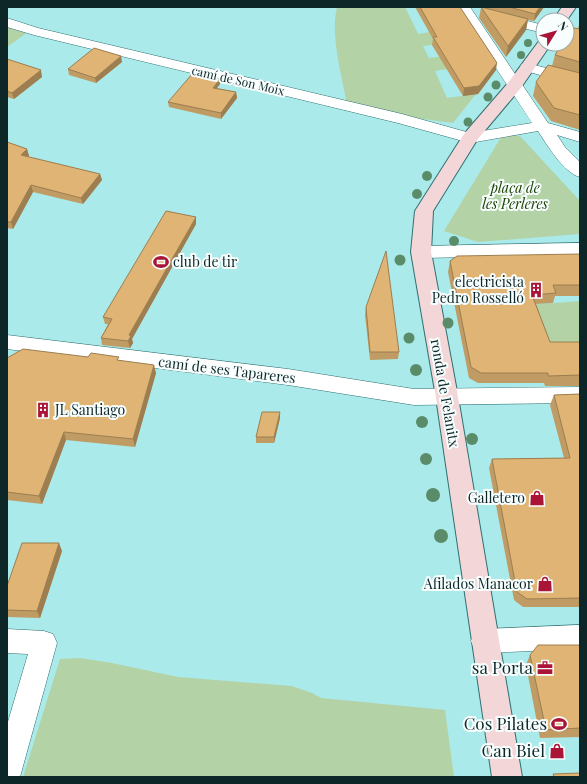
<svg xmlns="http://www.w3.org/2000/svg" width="587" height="784" font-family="'Playfair Display',serif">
<rect width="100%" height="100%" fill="#aaeaea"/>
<g fill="#b3d2a6">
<path d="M337 7H405L418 34 430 32 472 40 423 46 429 58 479 52 448 69 435 71 447 98 476 94 453 123 401 116 347 104C342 76 330 35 337 7Z"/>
<path d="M10 26 28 32 7 47V28Z"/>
<path d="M503 134 520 136 580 201V234L478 242 444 231Z"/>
<path d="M580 301V347L568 383 529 305Z"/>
<path d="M80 658 112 663 178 677 292 686 312 693 321 698 445 710 454 777H23L60 659Z"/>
</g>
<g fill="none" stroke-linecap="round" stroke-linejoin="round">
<defs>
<g id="street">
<path d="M456 7H470L548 123 580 132V142L557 135 565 147 580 162V177C564 173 547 145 538 131L470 143 398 123 34 35 7 27V18L38 28 402 114 470 133 532 123Z"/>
<path d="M500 14 543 25V33L495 21 493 18 495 15Z"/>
<path d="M527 63 580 77V86L522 70 520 67 522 64Z"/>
<path d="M580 243V255L421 258 415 256 412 252 415 248 421 246Z"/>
<path d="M7 335 288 369 414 389 580 387V403L414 405 288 385 7 349Z"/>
<path d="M580 625V649L484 653 475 650 471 641 475 632 484 629Z"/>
<path d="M7 629 44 631 53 634 57 643 20 777H7V725L28 654 7 653Z"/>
</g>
<g id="secondary">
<path d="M562 7H576L567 20H553Z"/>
<path d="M543 40V44H551L520 89 477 140 433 211 431 252 458 397 522 777H492L436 397 411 252 415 211 464 134 508 83 539 41Z"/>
</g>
</defs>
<use href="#street" stroke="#316f70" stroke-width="1"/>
<use href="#secondary" stroke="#316f70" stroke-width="2"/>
<use href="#street" fill="#fff" fill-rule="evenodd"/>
<use href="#secondary" fill="#f3d6d8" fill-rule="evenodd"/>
</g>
<g fill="#5a8c69">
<circle cx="528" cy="43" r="4"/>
<circle cx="521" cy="55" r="4"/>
<circle cx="496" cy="85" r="4.5"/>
<circle cx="488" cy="97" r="4.5"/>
<circle cx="468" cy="122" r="4.5"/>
<circle cx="427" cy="176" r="5"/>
<circle cx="417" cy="194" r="5"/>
<circle cx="454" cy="241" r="5"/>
<circle cx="400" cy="260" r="5.5"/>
<circle cx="448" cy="323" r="5.5"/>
<circle cx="409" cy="338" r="5.5"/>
<circle cx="416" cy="370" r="6"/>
<circle cx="422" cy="422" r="6"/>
<circle cx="472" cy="439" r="6"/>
<circle cx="426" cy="459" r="6"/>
<circle cx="433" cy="495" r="7"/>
<circle cx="441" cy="536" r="7"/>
</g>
<g fill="#c09b64">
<path d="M415 7H460L496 70 478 94 463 96 432 45 433 39Z"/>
<path d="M478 7H544L534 21 528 20 526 30 506 57 479 18 481 8Z"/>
<path d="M580 20V130L551 121 533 96 536 82 552 66 555 55 578 29Z"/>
<path d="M7 59 42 77 14 99 7 97Z"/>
<path d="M122 62 96 83 69 75 68 69Z"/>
<path d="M220 79V84L217 88 236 92 237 98 221 119 169 107 168 102Z"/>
<path d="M7 142 27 149 29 156 28 157 100 174 102 180 83 204 33 192 13 229 7 228Z"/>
<path d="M196 224 132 339 133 343 130 348 102 345 101 338 108 324H105L103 317Z"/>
<path d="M580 254V296H555L553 303 536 304 550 342H580V386H545L544 383H478L469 378 448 272 450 261Z"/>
<path d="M366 307 399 352 398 359 370 360 365 315Z"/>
<path d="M7 358 120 360 156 373 135 447 66 440 42 504 7 500Z"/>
<path d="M580 394V607H523L514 600 489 468 492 459 564 458 550 405 554 395Z"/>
<path d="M280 412V418L274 443H256V437Z"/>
<path d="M62 551 40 618 7 617V586Z"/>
<path d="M580 645V737L540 738 526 665 530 655Z"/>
</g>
<g fill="#9c7e51">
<path d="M540 7H544L534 21 535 14Z"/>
<path d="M528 19 526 30 506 57 508 46Z"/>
<path d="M121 56 122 62 96 83 95 78Z"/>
<path d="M497 63 496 70 478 94 463 96 464 88Z"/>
<path d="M41 70 42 77 14 99 12 93Z"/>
<path d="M220 79V84L213 93V88Z"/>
<path d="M236 92 237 98 221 119V113Z"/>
<path d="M27 149 29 156 23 162 21 155Z"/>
<path d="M100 174 102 180 83 204 81 198Z"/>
<path d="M31 185 33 192 13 229 11 222Z"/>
<path d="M196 217V224L132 339 133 343 130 348 128 341 129 335Z"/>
<path d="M154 365 156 373 135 447 133 439Z"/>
<path d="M280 412V418L274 443V437Z"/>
<path d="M64 432 66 440 42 504 39 496Z"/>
<path d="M59 543 62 551 40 618 37 611Z"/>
</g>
<g fill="#dfb474" stroke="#9c7e51">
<path d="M420 7H460L497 63 479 86 464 88 433 37H437Z"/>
<path d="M481 7 528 19 508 46Z"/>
<path d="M509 7H540L535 14Z"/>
<path d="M574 28 580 29V62L555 55 562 44H567V38Z"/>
<path d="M94 48 121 56 95 78 68 69Z"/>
<path d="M7 59 41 70 12 93 7 91Z"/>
<path d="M548 65 580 73V115L554 108 536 82Z"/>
<path d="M193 73 220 79 213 88 236 92 221 113 168 102Z"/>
<path d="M7 142 27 149 21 155 100 174 81 198 31 185 11 222H7Z"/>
<path d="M166 211 196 217 129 335 131 336 128 341 101 338 112 319 103 317Z"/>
<path d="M386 251 399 352H370L366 307Z"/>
<path d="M580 254V285H553L556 293 532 295 550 342H580V375L548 376V373H481L471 367 450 261 457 256Z"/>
<path d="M23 349 88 357 91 353 119 357 117 360 154 365 133 439 64 432 39 496 7 492V358Z"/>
<path d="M580 394V598L527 599 517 592 492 459 570 458 554 395Z"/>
<path d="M262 412H280L274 437H256Z"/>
<path d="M22 543H59L37 611 7 610V586Z"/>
<path d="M538 645H580V728L546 730 530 655Z"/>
<path d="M580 773V777H554L553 774Z"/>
</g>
<defs>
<symbol id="stadium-bare" viewBox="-9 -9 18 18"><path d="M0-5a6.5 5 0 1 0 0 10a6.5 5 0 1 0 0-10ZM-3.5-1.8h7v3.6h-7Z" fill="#aa1437" stroke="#f8fefe" stroke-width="2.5" paint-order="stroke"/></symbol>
<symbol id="building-bare" viewBox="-9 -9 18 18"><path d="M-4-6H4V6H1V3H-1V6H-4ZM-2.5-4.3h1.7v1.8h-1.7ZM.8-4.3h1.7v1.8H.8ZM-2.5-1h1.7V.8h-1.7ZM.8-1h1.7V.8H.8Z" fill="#aa1437" stroke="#f8fefe" stroke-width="2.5" paint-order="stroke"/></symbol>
<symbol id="shop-bare" viewBox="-9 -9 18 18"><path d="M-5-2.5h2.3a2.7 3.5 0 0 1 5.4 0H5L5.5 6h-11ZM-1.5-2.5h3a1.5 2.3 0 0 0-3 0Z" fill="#aa1437" stroke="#f8fefe" stroke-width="2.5" paint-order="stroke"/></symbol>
<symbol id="office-bare" viewBox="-9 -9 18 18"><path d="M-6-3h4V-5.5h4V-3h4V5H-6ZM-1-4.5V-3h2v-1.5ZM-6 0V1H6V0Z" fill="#aa1437" stroke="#f8fefe" stroke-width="2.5" paint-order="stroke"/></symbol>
</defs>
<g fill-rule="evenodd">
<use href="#stadium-bare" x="150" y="251" width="22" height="22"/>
<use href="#building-bare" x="525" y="279" width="22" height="22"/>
<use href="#building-bare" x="32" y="399" width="22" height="22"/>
<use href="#shop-bare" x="526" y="487" width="22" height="22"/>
<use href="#shop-bare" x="534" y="573" width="22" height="22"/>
<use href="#office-bare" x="534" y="657" width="22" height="22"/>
<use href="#stadium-bare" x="548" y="713" width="22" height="22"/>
<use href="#shop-bare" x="546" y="740" width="22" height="22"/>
</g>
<g text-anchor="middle" stroke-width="4" stroke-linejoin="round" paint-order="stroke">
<g font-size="12" fill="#0d2728" stroke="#f8fefe">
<text transform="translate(238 81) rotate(13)" y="4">camí de Son Moix</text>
</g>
<g font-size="14" font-style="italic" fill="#194000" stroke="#f8fefe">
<text x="515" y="193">plaça de<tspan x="515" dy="16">les Perleres</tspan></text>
</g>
<g font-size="14" fill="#0d2728" stroke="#f8fefe" text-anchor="end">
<text x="173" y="267" text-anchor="start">club de tir</text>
<text x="524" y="287">electricista<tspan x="524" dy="16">Pedro Rosselló</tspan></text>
<text x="55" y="415" text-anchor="start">JL Santiago</text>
<text x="525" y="503">Galletero</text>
<text x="533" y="589">Afilados Manacor</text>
</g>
<g font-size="14" fill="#0d2728" stroke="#f8fefe">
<text transform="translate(227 370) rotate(7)" y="5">camí de ses Tapareres</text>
<text transform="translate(445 393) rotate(80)" y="5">ronda de Felanitx</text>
</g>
<g font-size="17" fill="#0d2728" stroke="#f8fefe" text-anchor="end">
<text x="533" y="674">sa Porta</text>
<text x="547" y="730">Cos Pilates</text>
<text x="545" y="757">Can Biel</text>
</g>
</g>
<rect width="587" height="784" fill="none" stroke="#0d2728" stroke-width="16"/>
<g transform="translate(555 32) rotate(53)"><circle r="19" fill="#f8fefe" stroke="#9aa8a8"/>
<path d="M0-3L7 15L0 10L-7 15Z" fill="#aa1437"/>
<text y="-6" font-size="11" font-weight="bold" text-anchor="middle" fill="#0d2728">N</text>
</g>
</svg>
